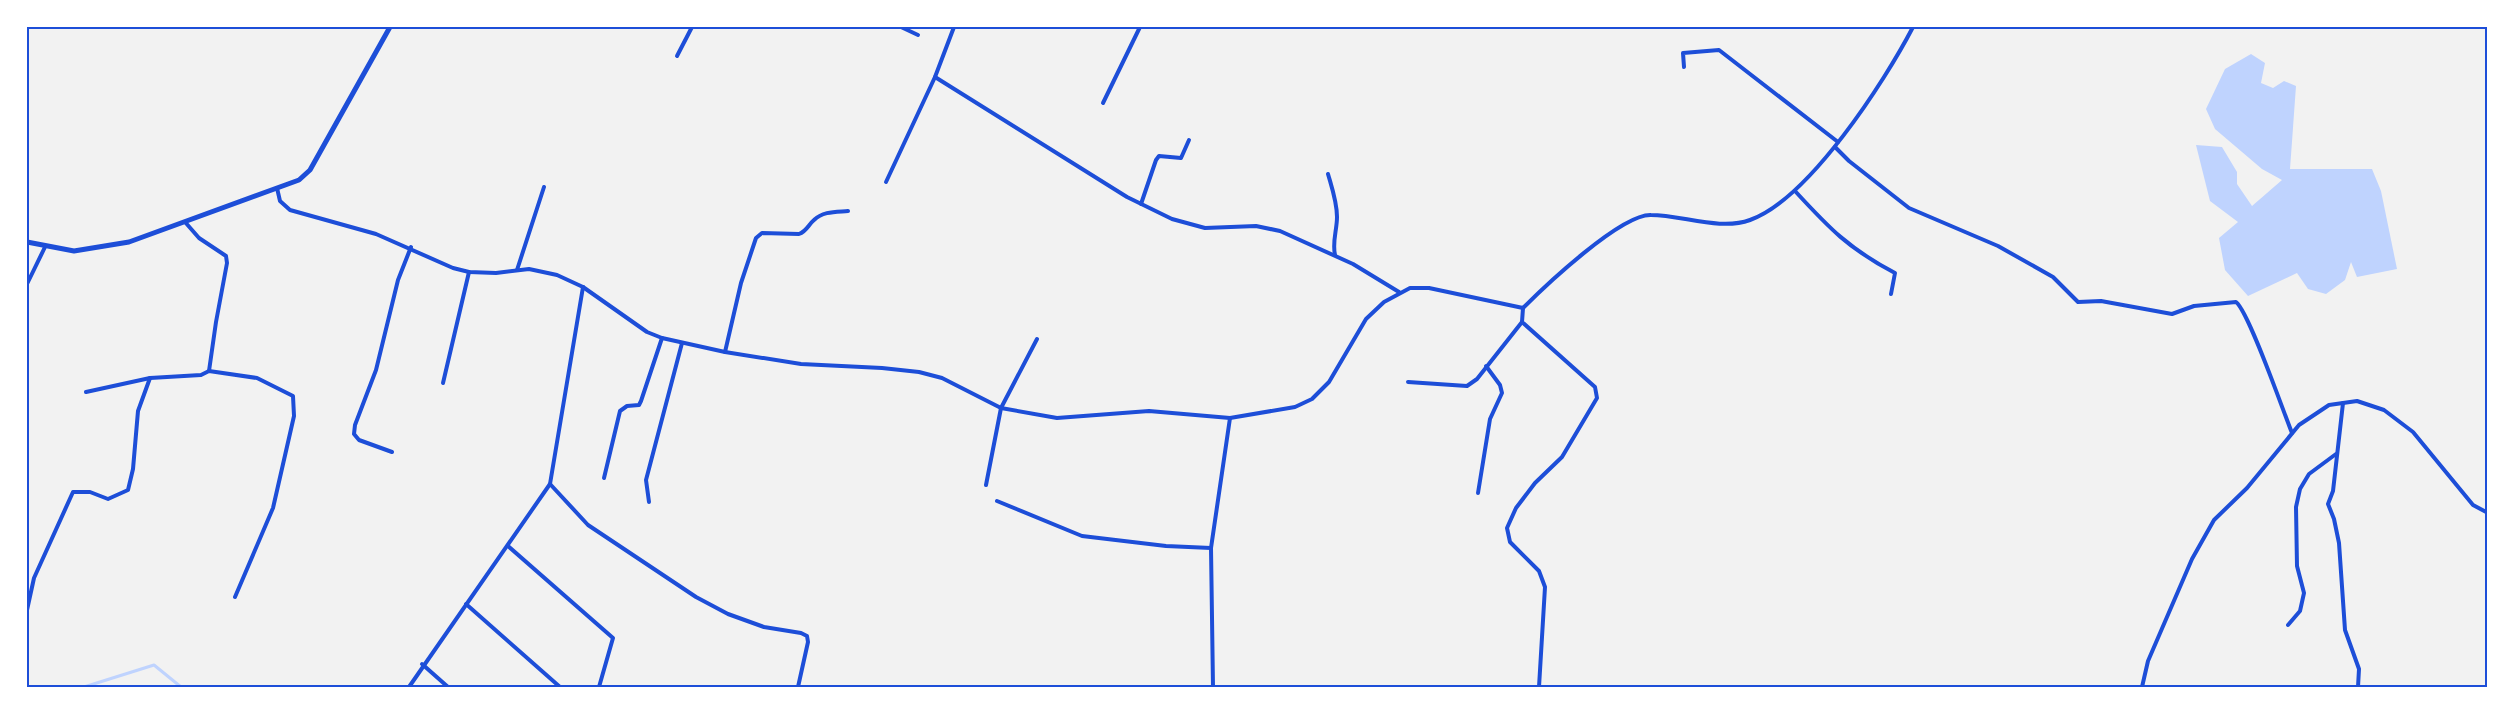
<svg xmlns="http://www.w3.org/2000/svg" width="2515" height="714" font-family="'Archivo Narrow',sans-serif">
<rect width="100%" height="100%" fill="#f2f2f2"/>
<path fill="#bfd3fe" d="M2251 54 2265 63 2261 83 2273 88 2284 81 2296 86 2290 169H2372L2381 191 2397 269 2357 277 2351 262 2345 280 2326 294 2308 289 2297 273 2248 296 2225 270 2219 238 2238 222 2210 201 2196 145 2222 147 2237 172V184L2252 206 2282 180 2262 169 2215 129 2206 109 2225 69Z"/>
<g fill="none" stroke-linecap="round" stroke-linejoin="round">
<path stroke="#bfd3fe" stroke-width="3" d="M84 687 154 665 181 687"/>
<g stroke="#1d4ed8" stroke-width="4">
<path d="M901 27 918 35"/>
<path d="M677 56 692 27"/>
<path d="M1684 67 1683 53 1719 50 1838 142"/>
<path d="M935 77 1127 197 1172 219 1205 228 1256 226 1280 231 1353 264 1399 292"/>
<path d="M1103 103 1140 27"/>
<path d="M1835 147 1849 161 1909 208 1998 246 2053 277 2078 302 2101 301 2172 314 2194 306 2236 302C2249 312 2283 411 2292 433"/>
<path d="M1328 174C1332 188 1337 202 1337 217 1337 230 1332 242 1335 255"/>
<path d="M886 182 935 77 954 27"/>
<path d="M277 188 280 201 290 210 376 234 453 268 469 272 496 273 529 269 557 275 583 287 647 332 662 338 725 352 801 364 882 368 919 372 942 378 1001 408 1057 418 1149 411 1230 418 1295 407 1312 399 1329 382 1366 319 1384 302 1410 288H1429L1523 308C1545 286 1621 214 1651 215 1682 215 1720 231 1750 220 1809 199 1885 81 1913 27"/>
<path d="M1795 191C1829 228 1849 249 1895 273L1891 294"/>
<path d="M1141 204 1156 160 1159 156 1181 158 1189 140"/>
<path d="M185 222 199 238 226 256 227 263 216 322 209 371"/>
<path d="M517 270 544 187"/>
<path d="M27 284 45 247"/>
<path d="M1523 308 1522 322 1595 387 1597 398 1562 457 1535 483 1516 508 1507 528 1510 542 1539 571 1545 587 1539 687"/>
<path d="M725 352 741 283 756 238 762 233 799 234C807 231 808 225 814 220 823 211 836 212 848 211"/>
<path d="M1408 382 1467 386 1477 379 1522 322"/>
<path d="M443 383 469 272"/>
<path d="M86 392 150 378 201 375 209 371 257 378 293 396 294 416 273 508 235 597"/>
<path d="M2343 403 2333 491 2328 504 2334 519 2339 543 2345 630 2359 669 2358 687"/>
<path d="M392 452 359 440 354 434 355 425 376 370 398 280 411 247"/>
<path d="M604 478 620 411 627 406 639 405 641 401 662 338"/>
<path d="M550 484 588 525 696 597 728 614 764 627 801 633 807 636 808 642 798 687"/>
<path d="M986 485 1001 408 1037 339"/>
<path d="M1478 493 1490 419 1502 393 1500 385 1486 366"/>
<path d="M997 501 1082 536 1166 546 1211 548"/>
<path d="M649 502 646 480 682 343"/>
<path d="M508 546 613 638 599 687"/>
<path d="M466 604 560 687"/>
<path d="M27 610 34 578 73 492H90L108 499 128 490 133 469 138 411 150 378"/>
<path d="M2288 625 2300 611 2304 593 2297 566 2296 507 2300 489 2309 474 2336 454"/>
<path d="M422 664 448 687"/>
<path d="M409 687 550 484 583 287"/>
<path d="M1213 687 1211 548 1230 418"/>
<path d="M2142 687 2148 661 2192 559 2214 520 2247 488 2299 425 2329 405 2357 401 2384 410 2413 432 2473 505 2488 513"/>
</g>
<path stroke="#1d4ed8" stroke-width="5" d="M27 242 74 251 129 242 299 180 310 170 390 27"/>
</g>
<rect width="2515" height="714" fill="none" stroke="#ffffff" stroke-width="57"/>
<rect x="28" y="28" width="2458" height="658" fill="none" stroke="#1d4ed8" stroke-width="2"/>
</svg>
